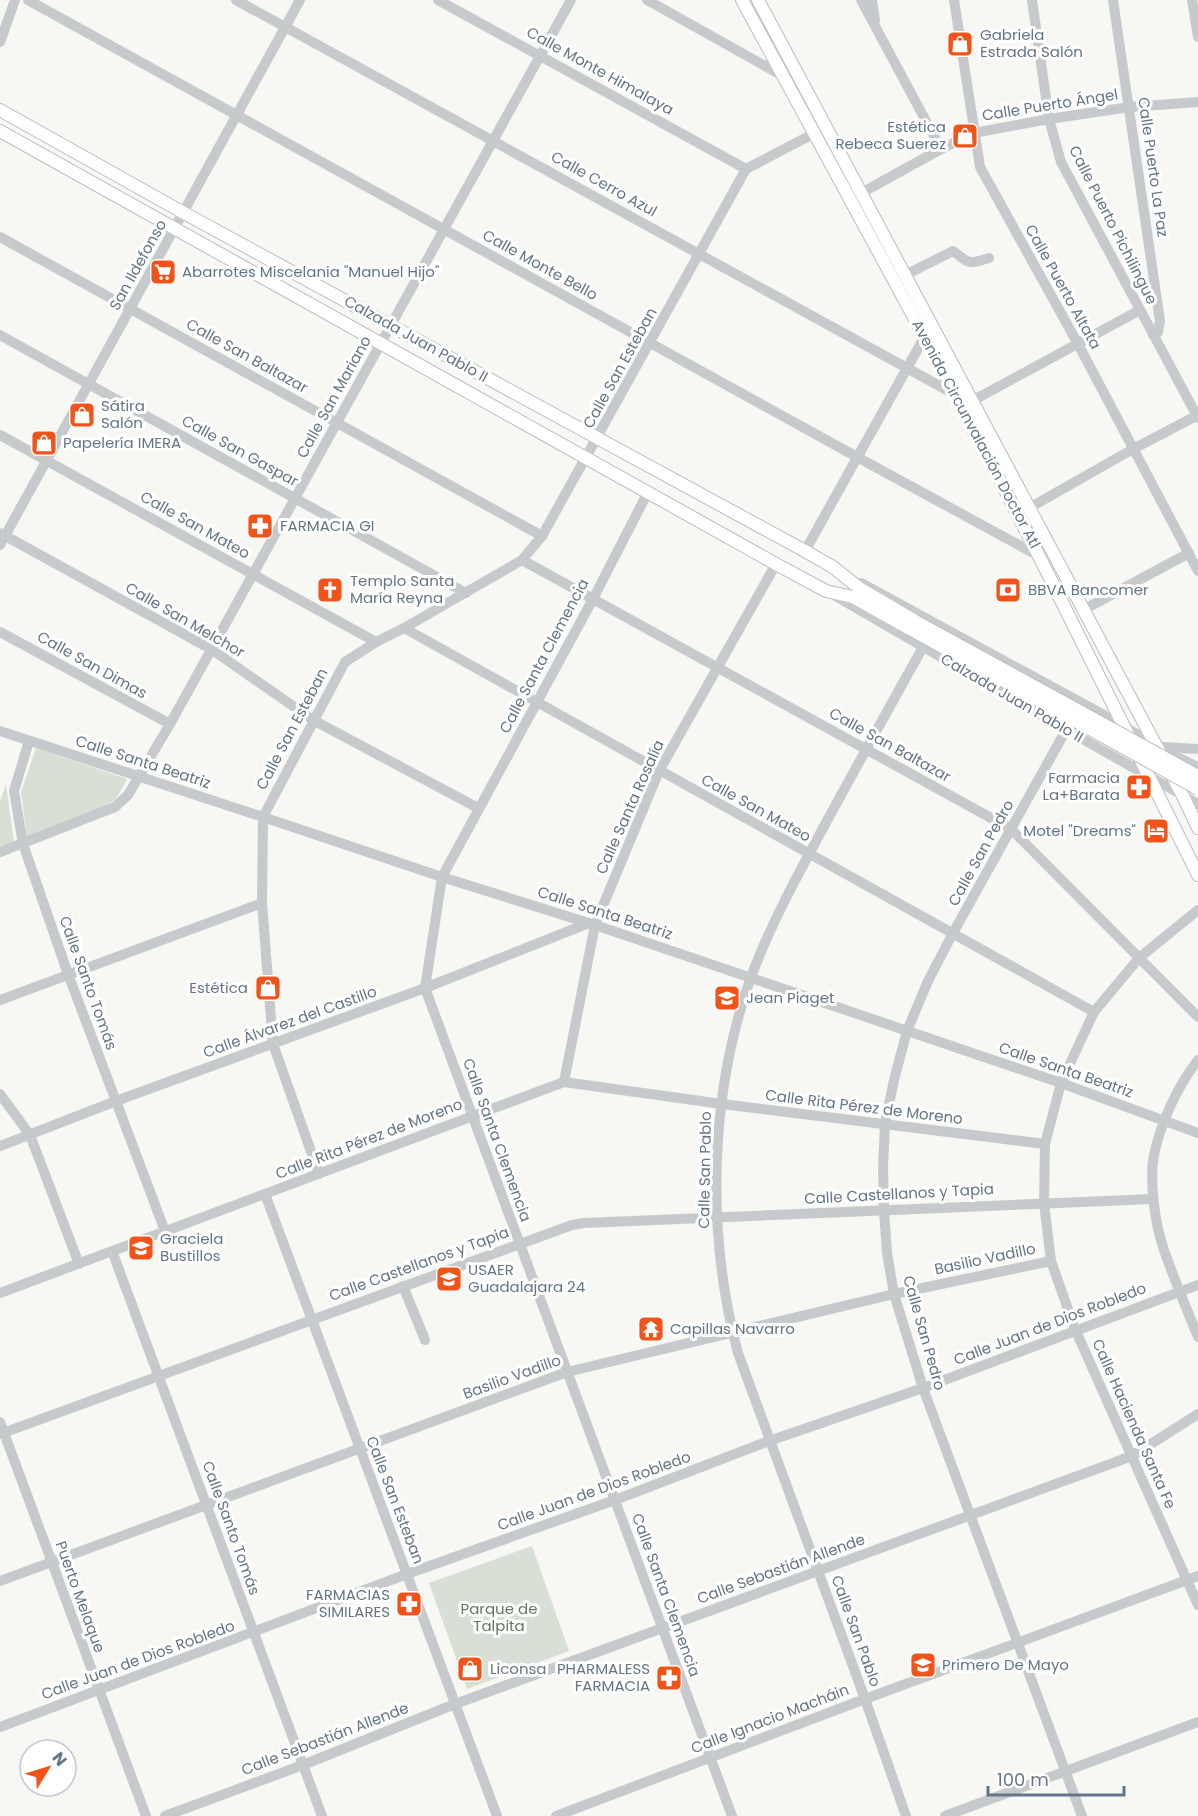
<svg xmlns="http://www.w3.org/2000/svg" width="1198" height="1816" font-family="Poppins,sans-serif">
<rect width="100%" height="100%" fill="#f7f7f3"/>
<g fill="#d8dfd4">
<path d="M36 748 127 779 116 799 100 810 27 837 21 792Z"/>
<path d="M6 784 14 842 0 847V801Z"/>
<path d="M532 1546 569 1651 467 1689 429 1583Z"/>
</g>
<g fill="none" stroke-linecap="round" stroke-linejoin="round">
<defs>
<g id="major">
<path d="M742 0 956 395 1039 556 1198 875"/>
<path d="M758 0 1183 796 1198 828"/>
<path d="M0 110 184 213 805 551 833 567 859 588 915 621"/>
<path d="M0 131 776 564 826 591 853 597 910 629"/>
</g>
</defs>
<use href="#major" stroke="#b9bdc1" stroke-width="14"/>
<g stroke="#c6cacd" stroke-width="10">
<path d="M28 0 857 457 1039 556"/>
<path d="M236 0 956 395"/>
<path d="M438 0 746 169"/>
<path d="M647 0 783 76"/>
<path d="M861 0 941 149"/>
<path d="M872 0 875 20"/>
<path d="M954 0 980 167 1078 344 1198 571"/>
<path d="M1032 0 1049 119 1061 162 1198 418"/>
<path d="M1113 0 1160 321 1158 332 1153 335"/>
<path d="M1192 0 1198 37"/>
<path d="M0 42 15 0"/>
<path d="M854 197 941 149 974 133 1049 119 1130 107 1198 102"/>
<path d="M0 237 542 536"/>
<path d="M905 275 953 251C971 264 967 265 989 258"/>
<path d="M0 335 466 593"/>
<path d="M972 401 1140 310"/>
<path d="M0 435 376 642"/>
<path d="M648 492 593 599 442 877 425 988 732 1816"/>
<path d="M1029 508 1133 449 1198 415"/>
<path d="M0 533 211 649 313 720 478 808"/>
<path d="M0 545 300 0"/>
<path d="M805 551 925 336"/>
<path d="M522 560 1011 829 1198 1017"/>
<path d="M861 583 1124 726 1156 747 1198 767"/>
<path d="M832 594 1093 745 1198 804"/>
<path d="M1083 610 1189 553"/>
<path d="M404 628 1094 1012"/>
<path d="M0 632 170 724"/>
<path d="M1066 730 953 933 928 981 907 1031 894 1080 885 1124 883 1167 884 1210 887 1253 894 1294 923 1388 1082 1816"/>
<path d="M0 731 263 817 442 877 595 925 1061 1083 1198 1133"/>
<path d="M29 741 14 791 23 844 68 974 165 1231"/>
<path d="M1163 747 1198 749"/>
<path d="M0 852 115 807 128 795 170 724 571 0"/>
<path d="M1198 910 1139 958 1094 1012 1061 1083 1045 1144 1044 1203 1051 1261 1075 1329 1198 1605"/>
<path d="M0 1000 262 903"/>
<path d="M1198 1060C1177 1087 1161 1122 1154 1155 1149 1180 1155 1223 1163 1247 1173 1277 1186 1307 1198 1337"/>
<path d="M564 1082 595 925 659 771 776 564"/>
<path d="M0 1094 30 1135 79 1264"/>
<path d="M0 1146 116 1101 425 988 589 923"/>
<path d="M319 1174 273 1044 262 903 263 817 345 662 376 642 404 628 522 560 542 536 746 169 815 133"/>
<path d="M265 1194 497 1816"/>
<path d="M112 1251 322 1816"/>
<path d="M403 1286 425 1340"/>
<path d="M0 1293 564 1082 722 1104 1045 1144"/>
<path d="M0 1422 146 1816"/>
<path d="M0 1434 572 1225 584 1223 1153 1199"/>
<path d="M0 1581 567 1372 894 1294 1051 1261"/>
<path d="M0 1727 407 1574 615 1500 769 1441 923 1388 1198 1285"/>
<path d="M165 1816 303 1765 455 1704 1132 1456 1198 1414"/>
<path d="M556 1816 865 1699 1198 1576"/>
<path d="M906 1816 865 1699 738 1353C706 1233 709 1095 751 977 770 926 796 878 822 830 855 769 889 708 923 647"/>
<path d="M945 1816 1198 1722"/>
</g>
<use href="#major" stroke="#fff" stroke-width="12"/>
<defs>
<g id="major-bridge">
<path d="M915 621 1198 776"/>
<path d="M910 629 1198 789"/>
</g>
</defs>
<use href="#major-bridge" stroke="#b9bdc1" stroke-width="14" stroke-linecap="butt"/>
<use href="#major-bridge" stroke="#fff" stroke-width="12"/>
</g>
<defs>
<symbol id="shop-square" viewBox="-11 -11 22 22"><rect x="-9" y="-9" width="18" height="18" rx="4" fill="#f25318" stroke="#fff"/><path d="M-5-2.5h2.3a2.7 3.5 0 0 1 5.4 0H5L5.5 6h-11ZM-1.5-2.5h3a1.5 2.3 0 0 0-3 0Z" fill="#fff"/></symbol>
<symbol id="supermarket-square" viewBox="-11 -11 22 22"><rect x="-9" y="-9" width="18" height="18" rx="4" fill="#f25318" stroke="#fff"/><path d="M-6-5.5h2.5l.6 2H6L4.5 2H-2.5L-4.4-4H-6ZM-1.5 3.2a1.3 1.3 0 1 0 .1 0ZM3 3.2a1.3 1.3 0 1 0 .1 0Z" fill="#fff"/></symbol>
<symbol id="pharmacy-square" viewBox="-11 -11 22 22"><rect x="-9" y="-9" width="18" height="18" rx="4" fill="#f25318" stroke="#fff"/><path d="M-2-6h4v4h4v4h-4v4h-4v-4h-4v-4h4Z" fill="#fff"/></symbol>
<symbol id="church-square" viewBox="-11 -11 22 22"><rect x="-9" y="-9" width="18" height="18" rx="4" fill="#f25318" stroke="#fff"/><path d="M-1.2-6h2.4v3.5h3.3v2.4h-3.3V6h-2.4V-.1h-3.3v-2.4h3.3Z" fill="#fff"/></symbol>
<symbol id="bank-square" viewBox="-11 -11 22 22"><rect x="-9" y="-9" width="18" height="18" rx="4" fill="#f25318" stroke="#fff"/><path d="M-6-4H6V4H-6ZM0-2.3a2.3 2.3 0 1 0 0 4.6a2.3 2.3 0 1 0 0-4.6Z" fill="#fff"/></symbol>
<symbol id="hotel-square" viewBox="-11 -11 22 22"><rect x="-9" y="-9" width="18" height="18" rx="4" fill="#f25318" stroke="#fff"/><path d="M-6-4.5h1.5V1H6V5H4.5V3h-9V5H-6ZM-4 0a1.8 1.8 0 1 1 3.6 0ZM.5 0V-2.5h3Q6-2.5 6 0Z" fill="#fff"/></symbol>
<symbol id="school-square" viewBox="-11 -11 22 22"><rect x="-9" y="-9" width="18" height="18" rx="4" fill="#f25318" stroke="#fff"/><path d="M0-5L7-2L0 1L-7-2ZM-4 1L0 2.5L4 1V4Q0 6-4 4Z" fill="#fff"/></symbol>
<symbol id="temple-square" viewBox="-11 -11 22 22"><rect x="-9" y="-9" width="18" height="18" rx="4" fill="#f25318" stroke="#fff"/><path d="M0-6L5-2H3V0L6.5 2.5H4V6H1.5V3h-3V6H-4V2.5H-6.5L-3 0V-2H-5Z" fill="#fff"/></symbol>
</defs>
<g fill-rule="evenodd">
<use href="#shop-square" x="945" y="29" width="30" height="30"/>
<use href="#shop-square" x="950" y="121" width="30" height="30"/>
<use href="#supermarket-square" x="148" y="257" width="30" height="30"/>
<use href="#shop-square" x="67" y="400" width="30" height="30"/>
<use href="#shop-square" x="29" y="428" width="30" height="30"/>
<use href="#pharmacy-square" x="245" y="511" width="30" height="30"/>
<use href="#church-square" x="315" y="575" width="30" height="30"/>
<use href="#bank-square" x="993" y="575" width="30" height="30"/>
<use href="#pharmacy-square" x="1124" y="772" width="30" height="30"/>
<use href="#hotel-square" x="1141" y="816" width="30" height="30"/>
<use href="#shop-square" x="253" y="973" width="30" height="30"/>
<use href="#school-square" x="712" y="983" width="30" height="30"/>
<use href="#school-square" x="126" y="1233" width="30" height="30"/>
<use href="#school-square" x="434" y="1264" width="30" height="30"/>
<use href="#temple-square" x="636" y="1314" width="30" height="30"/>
<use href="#pharmacy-square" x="394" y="1589" width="30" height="30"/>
<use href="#school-square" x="908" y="1650" width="30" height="30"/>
<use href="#shop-square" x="455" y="1654" width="30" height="30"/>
<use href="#pharmacy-square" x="654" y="1663" width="30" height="30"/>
</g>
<g text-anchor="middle" stroke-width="6" stroke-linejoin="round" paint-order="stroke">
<g font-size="15" fill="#637687" stroke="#fff" text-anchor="start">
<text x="980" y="40">Gabriela<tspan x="980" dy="17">Estrada Salón</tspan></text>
<text x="946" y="132" text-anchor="end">Estética<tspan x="946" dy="17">Rebeca Suerez</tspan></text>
<text x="182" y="277">Abarrotes Miscelania "Manuel Hijo"</text>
<text x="101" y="411">Sátira<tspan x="101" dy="17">Salón</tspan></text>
<text x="63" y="448">Papelería IMERA</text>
<text x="280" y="531">FARMACIA GI</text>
<text x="350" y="586">Templo Santa<tspan x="350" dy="17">María Reyna</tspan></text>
<text x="1028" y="595">BBVA Bancomer</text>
<text x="1120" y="783" text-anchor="end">Farmacia<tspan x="1120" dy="17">La+Barata</tspan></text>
<text x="1136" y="836" text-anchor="end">Motel "Dreams"</text>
<text x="248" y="993" text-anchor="end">Estética</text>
<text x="746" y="1003">Jean Piaget</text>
<text x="160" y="1244">Graciela<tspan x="160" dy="17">Bustillos</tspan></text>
<text x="468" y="1275">USAER<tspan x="468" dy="17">Guadalajara 24</tspan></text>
<text x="670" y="1334">Capillas Navarro</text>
<text x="390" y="1600" text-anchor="end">FARMACIAS<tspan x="390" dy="17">SIMILARES</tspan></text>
<text x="942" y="1670">Primero De Mayo</text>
<text x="490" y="1674">Liconsa</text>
<text x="650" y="1674" text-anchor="end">PHARMALESS<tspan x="650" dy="17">FARMACIA</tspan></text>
</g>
<g font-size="15" fill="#637687" stroke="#fff">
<text transform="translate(600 71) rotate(29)" y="5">Calle Monte Himalaya</text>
<text transform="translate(1050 105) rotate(-9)" y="5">Calle Puerto Ángel</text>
<text transform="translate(1153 167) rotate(82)" y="5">Calle Puerto La Paz</text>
<text transform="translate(604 184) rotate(29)" y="5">Calle Cerro Azul</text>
<text transform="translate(1113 225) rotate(63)" y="5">Calle Puerto Pichilingue</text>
<text transform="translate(138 265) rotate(-61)" y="5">San Ildefonso</text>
<text transform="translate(540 265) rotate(29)" y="5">Calle Monte Bello</text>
<text transform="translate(1063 287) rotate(61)" y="5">Calle Puerto Altata</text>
<text transform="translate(416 339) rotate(29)" y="5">Calzada Juan Pablo II</text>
<text transform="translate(247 356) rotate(29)" y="5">Calle San Baltazar</text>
<text transform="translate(620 368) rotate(-61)" y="5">Calle San Esteban</text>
<text transform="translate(334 397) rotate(-61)" y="5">Calle San Mariano</text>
<text transform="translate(976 434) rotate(62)" y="5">Avenida Circunvalación Doctor Atl</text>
<text transform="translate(240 451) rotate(29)" y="5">Calle San Gaspar</text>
<text transform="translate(195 525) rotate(29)" y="5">Calle San Mateo</text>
<text transform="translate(185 620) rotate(30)" y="5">Calle San Melchor</text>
<text transform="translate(544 656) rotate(-62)" y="5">Calle Santa Clemencia</text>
<text transform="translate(92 665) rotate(29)" y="5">Calle San Dimas</text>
<text transform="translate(1012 698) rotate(30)" y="5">Calzada Juan Pablo II</text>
<text transform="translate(292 729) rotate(-62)" y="5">Calle San Esteban</text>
<text transform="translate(890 745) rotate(29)" y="5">Calle San Baltazar</text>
<text transform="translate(143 762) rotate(18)" y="5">Calle Santa Beatriz</text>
<text transform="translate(630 807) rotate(-66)" y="5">Calle Santa Rosalía</text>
<text transform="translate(756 808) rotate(29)" y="5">Calle San Mateo</text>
<text transform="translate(981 853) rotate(-61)" y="5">Calle San Pedro</text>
<text transform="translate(605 913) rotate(18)" y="5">Calle Santa Beatriz</text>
<text transform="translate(88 983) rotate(70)" y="5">Calle Santo Tomás</text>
<text transform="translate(290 1022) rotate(-20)" y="5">Calle Álvarez del Castillo</text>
<text transform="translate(1066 1070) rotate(19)" y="5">Calle Santa Beatriz</text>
<text transform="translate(864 1107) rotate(7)" y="5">Calle Rita Pérez de Moreno</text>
<text transform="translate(369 1139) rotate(-21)" y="5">Calle Rita Pérez de Moreno</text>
<text transform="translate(497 1140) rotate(70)" y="5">Calle Santa Clemencia</text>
<text transform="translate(705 1170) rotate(-89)" y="5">Calle San Pablo</text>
<text transform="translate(899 1194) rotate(-3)" y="5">Calle Castellanos y Tapia</text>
<text transform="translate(985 1259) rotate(-12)" y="5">Basilio Vadillo</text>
<text transform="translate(419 1264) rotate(-20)" y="5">Calle Castellanos y Tapia</text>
<text transform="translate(1050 1324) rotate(-21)" y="5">Calle Juan de Dios Robledo</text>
<text transform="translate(924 1333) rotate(74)" y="5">Calle San Pedro</text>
<text transform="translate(512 1377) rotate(-20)" y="5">Basilio Vadillo</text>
<text transform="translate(1134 1424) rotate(66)" y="5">Calle Hacienda Santa Fe</text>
<text transform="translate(594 1491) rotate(-20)" y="5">Calle Juan de Dios Robledo</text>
<text transform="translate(395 1500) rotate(69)" y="5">Calle San Esteban</text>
<text transform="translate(231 1528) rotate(70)" y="5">Calle Santo Tomás</text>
<text transform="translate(781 1569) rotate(-20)" y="5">Calle Sebastián Allende</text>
<text transform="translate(666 1595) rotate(70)" y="5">Calle Santa Clemencia</text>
<text transform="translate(80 1597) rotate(70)" y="5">Puerto Melaque</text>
<text transform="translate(856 1631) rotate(70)" y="5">Calle San Pablo</text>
<text transform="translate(138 1660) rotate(-20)" y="5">Calle Juan de Dios Robledo</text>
<text transform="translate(770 1719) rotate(-21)" y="5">Calle Ignacio Macháin</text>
<text transform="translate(325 1739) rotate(-21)" y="5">Calle Sebastián Allende</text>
</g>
<g font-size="15" fill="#63795f" stroke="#fff">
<text x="499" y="1614">Parque de<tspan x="499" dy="17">Talpita</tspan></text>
</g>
</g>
<g transform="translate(48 1768) rotate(52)"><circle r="28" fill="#ffffff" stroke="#c1c8cf" stroke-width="1.5"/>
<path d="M0-4.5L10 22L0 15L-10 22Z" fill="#f25318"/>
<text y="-9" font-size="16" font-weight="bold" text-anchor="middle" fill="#637687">N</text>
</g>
<path d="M988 1786v9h136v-9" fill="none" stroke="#637687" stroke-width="3"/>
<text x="997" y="1786" font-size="18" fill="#637687" stroke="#ffffff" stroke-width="4.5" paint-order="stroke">100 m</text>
</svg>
